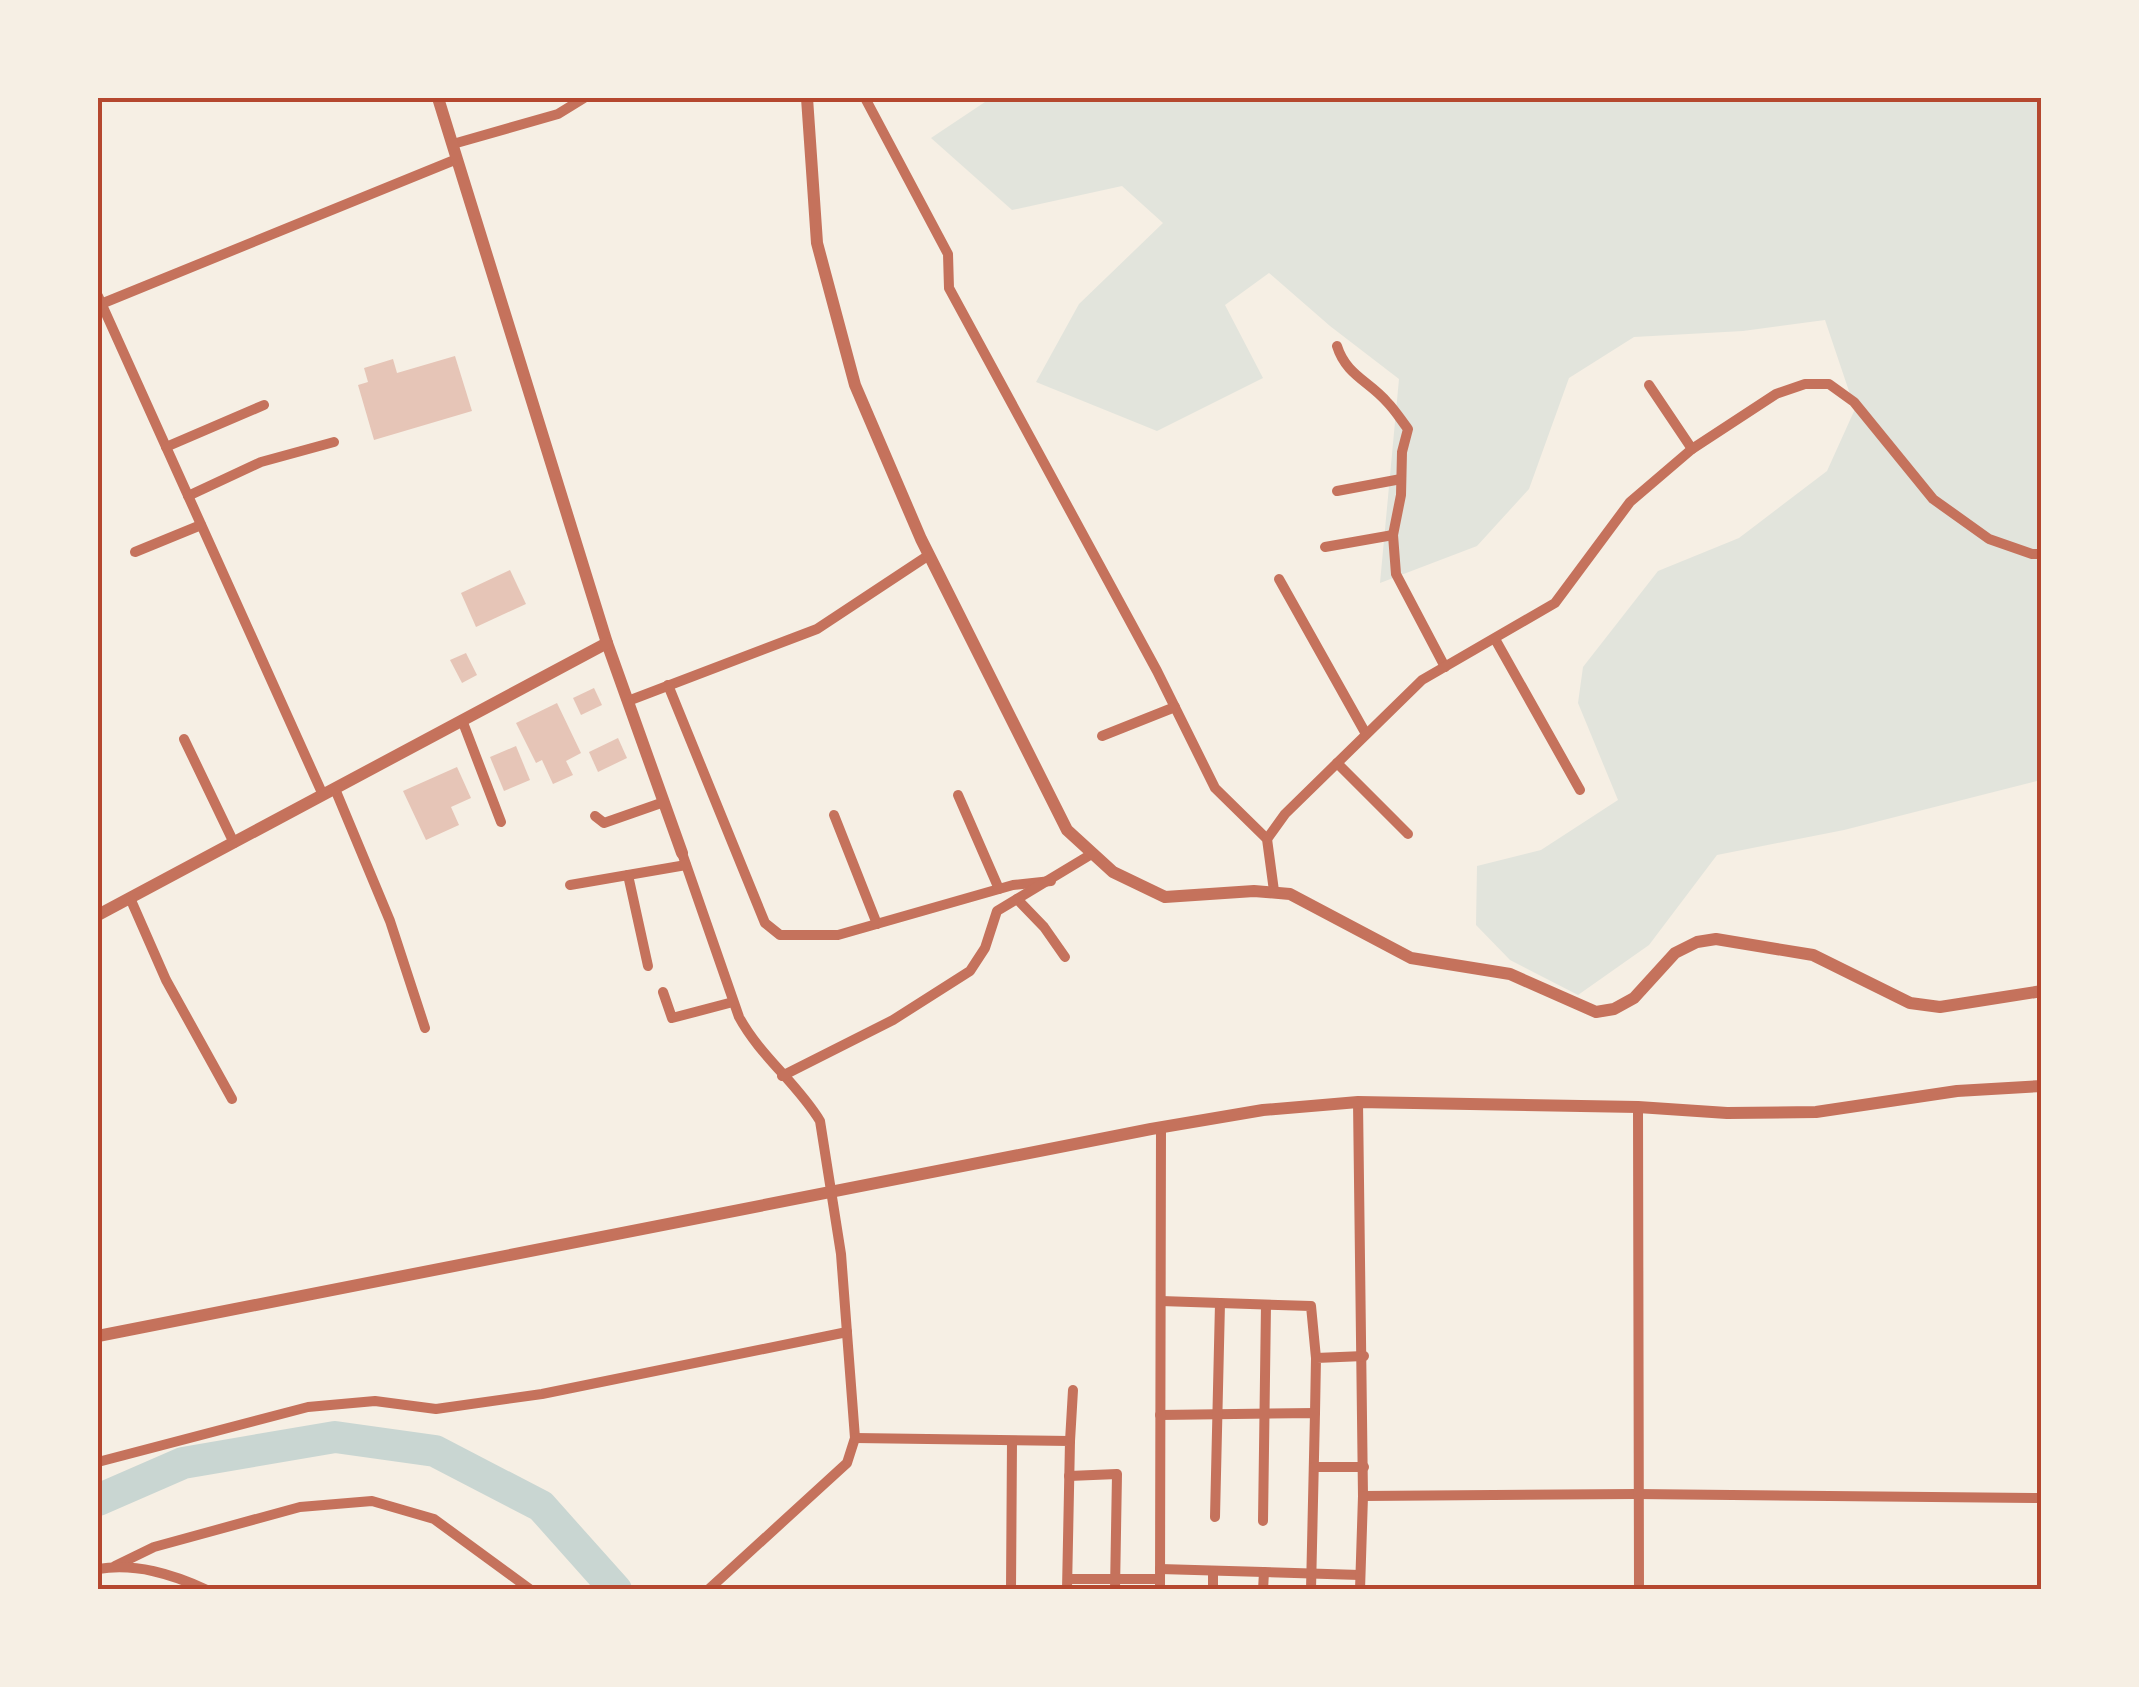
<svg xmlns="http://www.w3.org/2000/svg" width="2139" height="1687" font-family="Rubik,sans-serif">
<rect width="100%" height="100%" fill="#f6efe4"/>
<path fill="#e2e4dc" d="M991 98H2041V780L1844 830 1717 855 1649 945 1578 995 1510 960 1476 925 1477 866 1541 850 1618 800 1578 703 1583 667 1658 571 1739 538 1827 471 1855 409 1825 320 1743 331 1634 337 1569 378 1529 489 1477 546 1380 583 1399 379 1330 326 1269 273 1225 305 1263 378 1157 431 1036 382 1079 304 1163 223 1122 186 1012 210 931 138Z"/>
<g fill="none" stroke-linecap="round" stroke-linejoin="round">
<path stroke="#c9d6d2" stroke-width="32" d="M98 1500 183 1463 335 1437 435 1451 541 1506 616 1590"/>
</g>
<g fill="#e6c5b7">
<path d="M455 356 472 411 374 440 358 385 368 382 364 368 393 359 397 373Z"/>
<path d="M510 570 526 604 476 627 461 593Z"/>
<path d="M466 653 477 675 462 683 450 660Z"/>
<path d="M594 688 602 705 581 715 573 698Z"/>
<path d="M557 703 581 753 566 761 573 775 553 784 542 760 536 763 516 723Z"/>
<path d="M618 738 627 758 598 772 589 752Z"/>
<path d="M516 746 530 780 504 791 490 757Z"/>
<path d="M457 767 471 798 451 807 459 825 426 840 403 791Z"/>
</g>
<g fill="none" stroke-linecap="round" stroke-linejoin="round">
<g stroke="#c5725c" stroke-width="10">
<path d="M865 98 948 254 949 288 1157 671 1215 788 1267 839 1274 891"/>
<path d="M453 144 558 114 584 98"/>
<path d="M98 296 323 795"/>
<path d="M101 304 457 159"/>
<path d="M1337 346C1346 375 1369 381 1387 402 1395 410 1401 420 1408 429L1402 452 1401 495 1393 535 1396 574 1445 667"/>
<path d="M1649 385 1692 449"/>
<path d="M166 447 264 405"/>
<path d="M1337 491 1401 479"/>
<path d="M188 496 261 462 334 442"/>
<path d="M1325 547 1393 535"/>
<path d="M135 552 201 525"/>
<path d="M1279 579 1366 734"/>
<path d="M1495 639 1580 790"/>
<path d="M668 685 765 923 780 935H838L1013 885 1051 881"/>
<path d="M628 701 817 629 929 555"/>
<path d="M462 720 501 822"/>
<path d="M1102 736 1175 707"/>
<path d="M184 739 234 843"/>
<path d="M1337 763 1408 834"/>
<path d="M335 789 390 921 425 1028"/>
<path d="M958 795 999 889"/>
<path d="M834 815 877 924"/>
<path d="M595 816 604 823 664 802"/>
<path d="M1267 839 1285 814 1422 680 1555 603 1630 502 1692 449 1776 394 1805 384H1829L1854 402 1933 499 1989 539 2032 554H2042"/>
<path d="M682 853 739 1017C760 1056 797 1083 820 1121L841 1254 855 1438 847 1463 708 1590"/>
<path d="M628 875 648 966"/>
<path d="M570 885 686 865"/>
<path d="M130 898 166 980 232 1099"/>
<path d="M1017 899 1044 927 1065 957"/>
<path d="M663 992 672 1018 733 1002"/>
<path d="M782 1076 893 1020 970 971 985 948 997 911 1090 855"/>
<path d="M1358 1102 1363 1496 1636 1494 2042 1498"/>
<path d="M1638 1107 1639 1590"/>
<path d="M1161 1301 1311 1306 1316 1358"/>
<path d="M1315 1413 1316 1358 1364 1356"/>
<path d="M1160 1415 1315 1413 1311 1590"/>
<path d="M855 1438 1070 1441 1067 1590"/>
<path d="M1070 1441 1073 1390"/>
<path d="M98 1462 308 1407 375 1401 436 1409 542 1394 847 1332"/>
<path d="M1314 1467H1364"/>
<path d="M1069 1476 1117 1474 1115 1590"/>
<path d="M1215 1517 1220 1303"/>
<path d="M1263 1521 1266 1305"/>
<path d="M115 1566 154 1547 300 1507 372 1501 434 1519 531 1590"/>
<path d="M98 1569C136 1563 172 1574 207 1590"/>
<path d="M1160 1569 1360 1575"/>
<path d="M1213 1571V1590"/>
<path d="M1068 1579H1160"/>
<path d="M1011 1590 1012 1441"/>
<path d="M1160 1590 1161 1127"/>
<path d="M1263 1590 1264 1572"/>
<path d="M1360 1590 1363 1496"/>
</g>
<g stroke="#c5725c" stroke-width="12">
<path d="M438 98 607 643 682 853"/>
<path d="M807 98 817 243 855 385 921 539 1067 830 1113 872 1165 897 1254 891 1290 894 1411 958 1510 974 1596 1012 1614 1009 1634 998 1675 953 1697 942 1716 939 1813 955 1910 1003 1940 1007 2042 991"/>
<path d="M98 305 101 304"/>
<path d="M98 915 607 643"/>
<path d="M98 1336 1151 1129 1263 1110 1358 1102 1638 1107 1727 1113 1816 1112 1957 1091 2042 1086"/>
</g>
</g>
<rect width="2139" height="1687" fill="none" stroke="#f6efe4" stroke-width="200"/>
<rect x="100" y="100" width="1939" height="1487" fill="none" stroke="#b5482f" stroke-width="4"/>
</svg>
